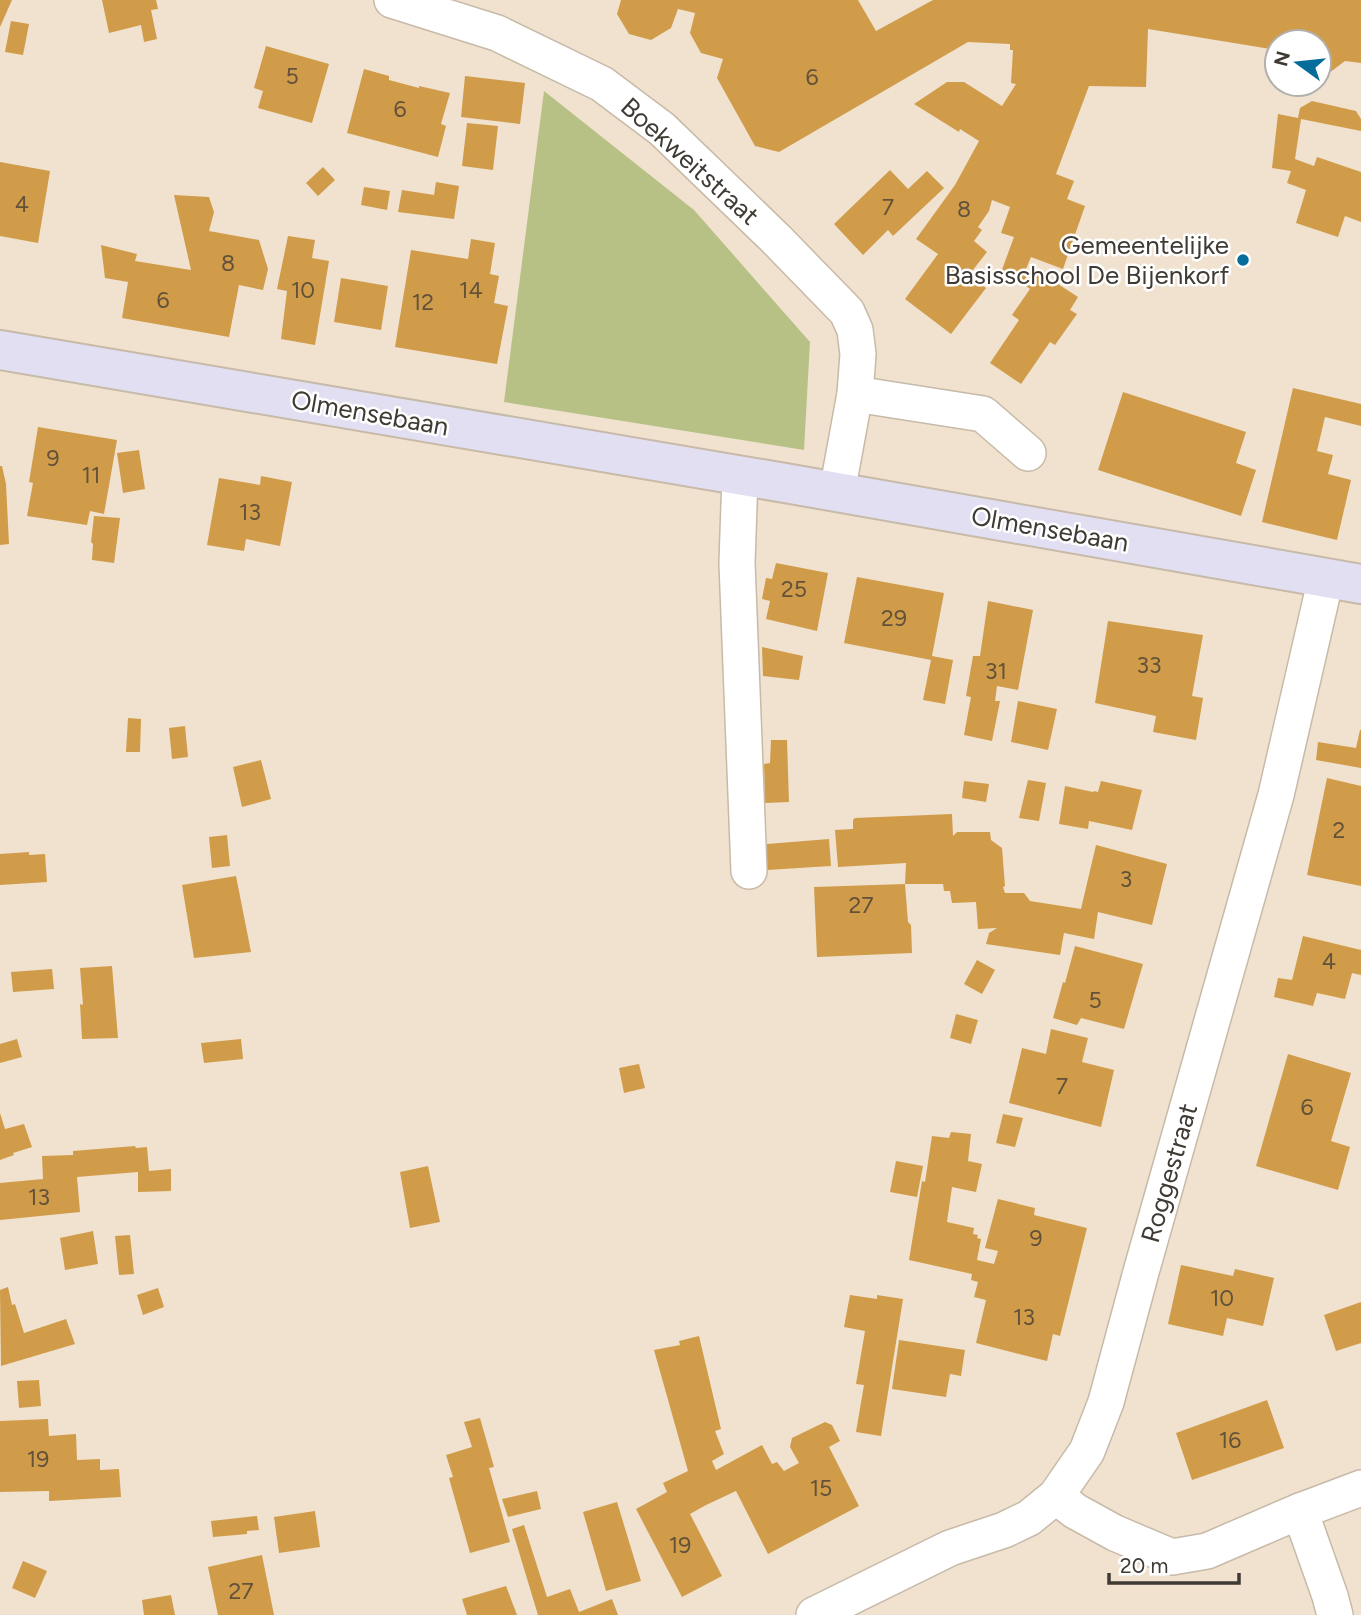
<svg xmlns="http://www.w3.org/2000/svg" width="1361" height="1615" font-family="Figtree,sans-serif">
<rect width="100%" height="100%" fill="#f0e2cf"/>
<path fill="#b7c186" d="M544 91 694 210 810 342 804 450 504 402Z"/>
<g fill="#d09c4a">
<path d="M0 0H12L0 27Z"/>
<path d="M102 0H156L158 9 151 10 157 39 144 42 141 25 109 33Z"/>
<path d="M621 0H858L876 31 933 0H1361V63L1345 61 1325 76 1319 74V42H1277V50L1148 29 1146 87 1089 86 1056 174 1074 181 1067 199 1085 206 1063 269 1031 257 1026 269 1038 276 1041 273 1078 297 1070 310 1077 314 1055 345 1050 342 1021 384 990 363 1019 320 1012 315 1030 289 1022 283 1000 275 1014 237 1001 233 1010 207 992 200 989 211 978 227 982 230 974 241 987 252 969 275 986 288 951 334 905 299 938 254 916 239 955 185 979 141 960 129 959 132 914 104 947 82H964L1002 106 1016 84 1011 83 1013 50H1010V44L968 42 779 152 755 146 717 78 723 59 701 53 690 33 695 13 678 9 671 28 651 40 629 34 617 14Z"/>
<path d="M11 21 29 24 23 55 5 52Z"/>
<path d="M266 46 329 64 312 123 258 108 263 91 254 88Z"/>
<path d="M364 69 389 76V80L419 88V86L450 93 441 124 446 126 438 157 347 133Z"/>
<path d="M465 76 525 83 520 124 461 117Z"/>
<path d="M1312 101 1356 111 1361 119V131L1301 119 1295 159 1314 166 1317 157 1361 172V222L1345 216 1338 237 1296 223 1306 190 1287 183 1291 171 1272 168 1278 114 1298 118 1300 108Z"/>
<path d="M467 123 498 126 493 170 462 166Z"/>
<path d="M0 162 50 171 38 243 0 236Z"/>
<path d="M323 167 335 180 318 196 306 183Z"/>
<path d="M890 170 908 189 927 171 944 188 893 236 888 230 863 255 834 224Z"/>
<path d="M436 182 459 186 454 219 398 212 402 190 434 195Z"/>
<path d="M364 187 390 191 387 210 361 205Z"/>
<path d="M174 195 209 197 214 212 209 231 259 240 268 269 263 290 239 285 229 337 122 318 128 282 105 278 101 245 137 254 135 261 191 270Z"/>
<path d="M288 236 315 240 312 258 329 261 315 345 281 339 287 291 277 289Z"/>
<path d="M471 239 495 243 490 274 499 276 494 303 508 306 497 364 395 347 411 250 468 259Z"/>
<path d="M341 278 388 286 381 330 334 322Z"/>
<path d="M1293 388 1361 404V426L1325 417 1317 451 1333 455 1328 474 1351 480 1337 540 1262 522Z"/>
<path d="M1123 392 1246 432 1236 463 1256 470 1241 516 1098 470Z"/>
<path d="M38 427 117 440 104 514 90 511 87 525 27 516 33 483 29 482Z"/>
<path d="M139 450 145 489 123 493 117 453Z"/>
<path d="M0 466H2L6 484 9 544 0 545Z"/>
<path d="M261 476 292 482 280 546 246 539 244 551 207 545 219 478 260 485Z"/>
<path d="M94 516 120 518 114 563 92 560 93 544 91 542Z"/>
<path d="M776 563 828 573 817 631 766 619 770 601 762 599 766 578 772 579Z"/>
<path d="M857 577 944 593 932 656 953 660 945 704 923 700 931 660 844 643Z"/>
<path d="M988 601 1033 610 1018 690 997 686 995 701H1000L992 741 964 735 971 697 966 696 973 656H980Z"/>
<path d="M1108 621 1203 635 1192 696 1203 698 1196 740 1153 732 1156 716 1095 703Z"/>
<path d="M762 647 803 656 799 680 763 676Z"/>
<path d="M1018 701 1057 709 1048 750 1011 742Z"/>
<path d="M128 718 141 719 140 752H126Z"/>
<path d="M185 726 188 757 172 759 169 728Z"/>
<path d="M1360 730H1361V768L1316 760 1318 742 1356 748Z"/>
<path d="M771 740H787L789 802 765 803 764 764 770 763Z"/>
<path d="M261 760 271 799 242 807 233 767Z"/>
<path d="M1327 778 1361 786V886L1307 875Z"/>
<path d="M1028 780 1046 783 1039 821 1019 818Z"/>
<path d="M964 781 989 784 986 802 962 798Z"/>
<path d="M1101 781 1142 790 1132 830 1089 821 1088 829 1059 824 1065 786 1093 792 1094 791 1098 792Z"/>
<path d="M952 814 953 836 957 832H990L991 840 1002 848 1005 886 1003 887 1005 893H1024L1030 901 1081 909 1096 845 1167 864 1152 925 1098 912 1094 939 1064 933 1060 955 986 944 989 933 997 928 978 929 976 902 952 903 950 891H944L943 884H905L908 922 911 925 912 953 817 957 814 887 905 884 906 863 838 867 835 830 853 829V820L855 818Z"/>
<path d="M227 835 230 866 212 868 209 837Z"/>
<path d="M829 839 831 866 767 870V844Z"/>
<path d="M29 852V855L45 854 47 882 0 885V854Z"/>
<path d="M236 876 251 952 194 958 182 885Z"/>
<path d="M1303 936 1361 950V975L1352 973 1345 999 1317 993 1313 1006 1274 997 1278 978 1292 980Z"/>
<path d="M1075 946 1143 964 1124 1029 1081 1018 1077 1025 1053 1018 1063 982 1065 983Z"/>
<path d="M977 960 995 970 982 994 964 984Z"/>
<path d="M112 966 118 1038 82 1039 80 1004 83 1005 80 968Z"/>
<path d="M52 969 54 989 13 992 11 972Z"/>
<path d="M956 1014 978 1020 971 1044 950 1038Z"/>
<path d="M1051 1029 1088 1038 1082 1062 1114 1070 1101 1127 1009 1103 1022 1048 1046 1054Z"/>
<path d="M17 1039 22 1057 0 1063V1044Z"/>
<path d="M241 1039 243 1059 204 1063 201 1043Z"/>
<path d="M1288 1054 1351 1073 1331 1141 1350 1147 1338 1190 1256 1166Z"/>
<path d="M639 1064 645 1088 624 1093 619 1068Z"/>
<path d="M0 1113 5 1129 24 1124 32 1147 13 1153 14 1155 0 1160Z"/>
<path d="M1003 1114 1023 1118 1015 1147 996 1143Z"/>
<path d="M951 1132 971 1134 968 1161 982 1164 976 1192 952 1187 947 1222 974 1228 973 1234 978 1235 977 1238 981 1239 977 1260 994 1264 998 1251 985 1248 998 1199 1035 1208 1034 1215 1087 1228 1060 1336 1053 1334 1047 1361 976 1343 986 1300 974 1297 978 1282 971 1280 972 1274 909 1260 922 1181 925 1182 932 1136 949 1138Z"/>
<path d="M135 1146 136 1148 147 1147 149 1171 171 1169V1191L138 1192V1172L77 1177 80 1212 0 1220V1183L43 1179 42 1156 73 1155V1151Z"/>
<path d="M896 1161 923 1166 917 1197 890 1192Z"/>
<path d="M428 1166 440 1222 410 1228 400 1172Z"/>
<path d="M93 1231 98 1264 65 1270 60 1238Z"/>
<path d="M130 1235 134 1274 119 1275 115 1236Z"/>
<path d="M1181 1265 1233 1276 1235 1269 1274 1278 1263 1326 1227 1318 1223 1336 1168 1324Z"/>
<path d="M8 1287 12 1305 15 1304 24 1333 66 1319 75 1344 1 1366 0 1290Z"/>
<path d="M158 1288 164 1307 143 1315 137 1295Z"/>
<path d="M850 1295 877 1299V1295L903 1299 881 1436 856 1432 864 1385 856 1384 865 1331 844 1327Z"/>
<path d="M1361 1302V1343L1336 1351 1324 1315Z"/>
<path d="M699 1336 721 1429 715 1431 724 1454 712 1461 716 1470 762 1445 772 1464 777 1462 784 1471 799 1463 790 1447 792 1438 825 1422 832 1425 840 1441 829 1447 859 1506 768 1554 736 1491 706 1505 690 1514 722 1576 682 1597 636 1509 667 1492 663 1483 688 1471 654 1350 680 1345 679 1341Z"/>
<path d="M899 1340 965 1350 961 1376 950 1374 946 1397 892 1389Z"/>
<path d="M39 1380 41 1406 19 1408 17 1381Z"/>
<path d="M1267 1400 1284 1448 1192 1480 1176 1433Z"/>
<path d="M480 1418 494 1467 489 1468 510 1542 470 1553 449 1478 453 1477 446 1455 472 1447 464 1422Z"/>
<path d="M48 1419 49 1436 76 1434 77 1460 100 1459V1470L119 1469 121 1497 49 1501V1491L0 1492V1421Z"/>
<path d="M537 1491 541 1509 508 1517 502 1499Z"/>
<path d="M617 1502 641 1581 606 1591 583 1512Z"/>
<path d="M315 1511 320 1547 279 1553 274 1517Z"/>
<path d="M257 1516 259 1530 247 1531V1534L213 1537 211 1521Z"/>
<path d="M524 1525 547 1597 570 1589 579 1612 612 1599 618 1615H538L512 1529Z"/>
<path d="M262 1555 274 1615H218L208 1567Z"/>
<path d="M23 1561 47 1571 35 1598 12 1588Z"/>
<path d="M506 1586 517 1615H467L462 1599Z"/>
<path d="M171 1595 175 1615H144L142 1600Z"/>
</g>
<g fill="none" stroke-linecap="round" stroke-linejoin="round">
<defs>
<g id="street">
<path d="M392 0 497 33 602 84 662 129 776 239 847 312 855 330 858 354 855 394 837 492"/>
<path d="M855 394 983 414 1028 453"/>
<path d="M740 476 737 563 749 871"/>
<path d="M1056 1496 1075 1511 1115 1533 1172 1557 1207 1551 1300 1511 1361 1488"/>
<path d="M1300 1511 1330 1596 1335 1615"/>
<path d="M814 1615 950 1548 1004 1530 1029 1518 1056 1496 1087 1451 1106 1402 1141 1272 1276 795 1326 578"/>
</g>
<path id="secondary" d="M0 350 785 483 1361 584"/>
</defs>
<use href="#street" stroke="#c7baa8" stroke-width="38"/>
<use href="#secondary" stroke="#c7baa8" stroke-width="42"/>
<use href="#street" stroke="#fff" stroke-width="35"/>
<use href="#secondary" stroke="#e2dff2" stroke-width="38"/>
</g>
<circle fill="#066c9a" stroke="#fff" stroke-width="2.5" cx="1243" cy="260" r="7"/>
<g text-anchor="middle" stroke-width="5" stroke-linejoin="round" paint-order="stroke">
<g font-size="23" fill="#635239">
<text x="292" y="84">5</text>
<text x="812" y="85">6</text>
<text x="400" y="117">6</text>
<text x="22" y="212">4</text>
<text x="888" y="215">7</text>
<text x="964" y="217">8</text>
<text x="228" y="271">8</text>
<text x="303" y="298">10</text>
<text x="471" y="298">14</text>
<text x="163" y="308">6</text>
<text x="423" y="310">12</text>
<text x="53" y="466">9</text>
<text x="91" y="483">11</text>
<text x="250" y="520">13</text>
<text x="794" y="597">25</text>
<text x="894" y="626">29</text>
<text x="1149" y="673">33</text>
<text x="996" y="679">31</text>
<text x="1339" y="838">2</text>
<text x="1126" y="887">3</text>
<text x="861" y="913">27</text>
<text x="1329" y="969">4</text>
<text x="1095" y="1008">5</text>
<text x="1062" y="1094">7</text>
<text x="1307" y="1115">6</text>
<text x="39" y="1205">13</text>
<text x="1036" y="1246">9</text>
<text x="1222" y="1306">10</text>
<text x="1024" y="1325">13</text>
<text x="1230" y="1448">16</text>
<text x="38" y="1467">19</text>
<text x="821" y="1496">15</text>
<text x="680" y="1553">19</text>
<text x="241" y="1599">27</text>
</g>
<g font-size="26" fill="#3f3a33" stroke="#fff">
<text transform="translate(690 161) rotate(42)" y="9">Boekweitstraat</text>
<text transform="translate(370 413) rotate(10)" y="9">Olmensebaan</text>
<text transform="translate(1050 529) rotate(10)" y="9">Olmensebaan</text>
<text transform="translate(1169 1173) rotate(-74)" y="9">Roggestraat</text>
</g>
<g font-size="26" fill="#3f3a33" stroke="#fff" text-anchor="end">
<text x="1229" y="254">Gemeentelijke<tspan x="1229" dy="30">Basisschool De Bijenkorf</tspan></text>
</g>
</g>
<g transform="translate(1298 63) rotate(285)"><circle r="33" fill="#ffffff" stroke="#b2b0ad" stroke-width="2"/>
<path d="M0-5L12 26L0 18L-12 26Z" fill="#066c9a"/>
<text y="-10" font-size="19" font-weight="bold" text-anchor="middle" fill="#3f3a33">N</text>
</g>
<path d="M1109 1573v10h130v-10" fill="none" stroke="#3f3a33" stroke-width="3.5"/>
<text x="1120" y="1573" font-size="21" fill="#3f3a33" stroke="#ffffff" stroke-width="5" paint-order="stroke">20 m</text>
</svg>
